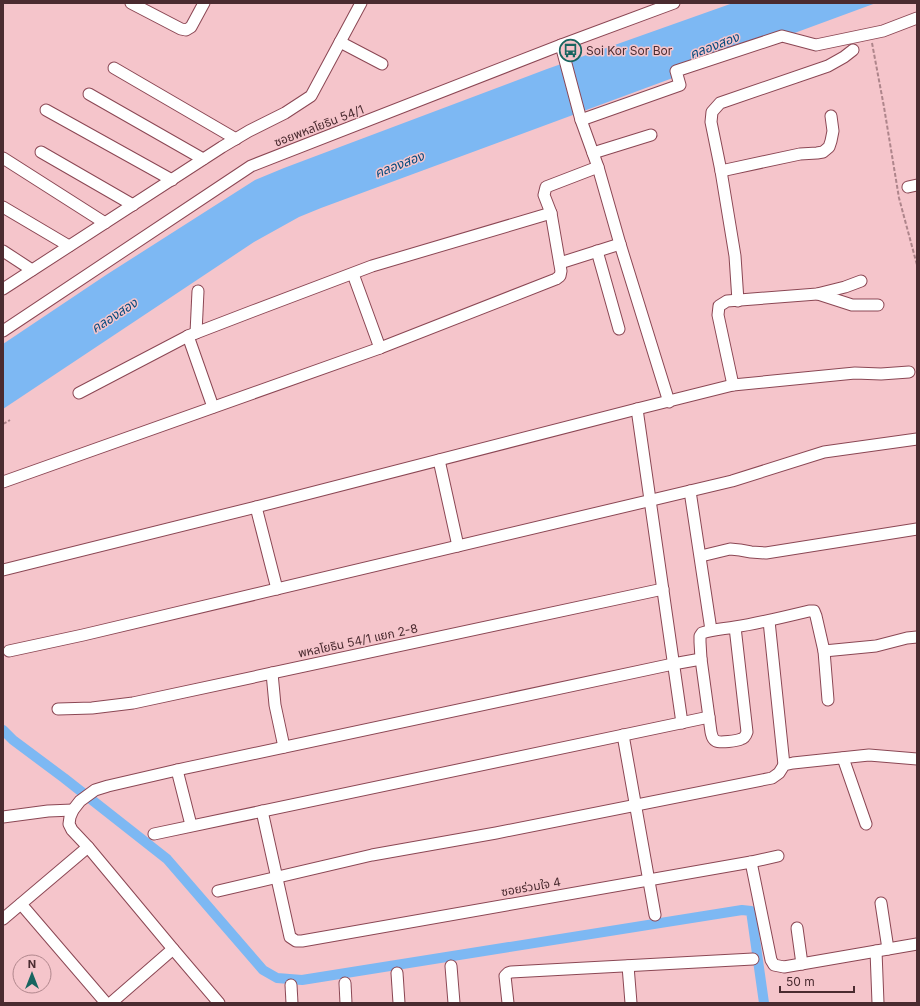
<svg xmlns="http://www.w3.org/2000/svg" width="920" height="1006" font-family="Inter,'Noto Sans Thai',sans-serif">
<rect width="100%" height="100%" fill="#f5c5cb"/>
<path fill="#7db8f3" d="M733 3H876L321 208 299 217 254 242 3 409V344L106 275 255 180 284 168 547 69Z"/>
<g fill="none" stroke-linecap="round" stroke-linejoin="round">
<path stroke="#7db8f3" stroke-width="10" d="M3 730 13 740 64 778 167 859 263 970 277 978 302 980 742 910 751 911 764 1003"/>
<defs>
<g id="minor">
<path d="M131 3 181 29 186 30 191 27 204 3"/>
<path d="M340 42 382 64"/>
<path d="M561 45 581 120 598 167 620 244 669 402"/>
<path d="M114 68 236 139"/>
<path d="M89 94 203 159"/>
<path d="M46 110 172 180"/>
<path d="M581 120 680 85 676 71 782 36 816 45 883 31 917 18"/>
<path d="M41 152 133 205"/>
<path d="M593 153 651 135"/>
<path d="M3 158 105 223"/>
<path d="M721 171 800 154 817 153 823 152 829 147 831 141 833 131 831 116"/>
<path d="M908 187 917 185"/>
<path d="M3 207 69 246"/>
<path d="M3 251 32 270"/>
<path d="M597 251 619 329"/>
<path d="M560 263 620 244"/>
<path d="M353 274 380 348"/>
<path d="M3 289 222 147 249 131 285 113 311 96 361 3"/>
<path d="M818 294 852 305H878"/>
<path d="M738 301 735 256 721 171 711 122 712 112 720 103 828 66 844 57 853 50"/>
<path d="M3 331 251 166 561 45 674 3"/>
<path d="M196 333 198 291"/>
<path d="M188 336 213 407"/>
<path d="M733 385 718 315 719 306 727 301 817 294 845 287 861 281"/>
<path d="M79 393 188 336 253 311 372 266 551 213"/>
<path d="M637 409 682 723"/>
<path d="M439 460 458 546"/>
<path d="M3 482 380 348 556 279 560 276 561 271 551 213 544 195 546 187 598 167"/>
<path d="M690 491 711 630"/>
<path d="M256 507 277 589"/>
<path d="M701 556 730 549 740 550 751 552 766 553 917 529"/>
<path d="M3 570 256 507 637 409 733 385 855 373 881 374 909 372"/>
<path d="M769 621 784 765"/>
<path d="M735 627 747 732C746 735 745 738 741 739 737 741 720 743 716 741 712 739 712 736 711 732L701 659 700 642V636L702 633C713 629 723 629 735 627 760 623 784 617 809 611H814L816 616 824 651 876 646 907 638 917 637"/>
<path d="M9 651 83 635 732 481 824 452 917 439"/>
<path d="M824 651 828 700"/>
<path d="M272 673 275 705 284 747"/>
<path d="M58 709 92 708 133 703 663 589"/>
<path d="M623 735 655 915"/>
<path d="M843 758 866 824"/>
<path d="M177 770 191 825"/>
<path d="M262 811 290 937 296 941H302L751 862 778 856"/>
<path d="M3 817 48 811 73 810"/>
<path d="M154 834 709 717"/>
<path d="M751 862 771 960 774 965 784 967 917 944"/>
<path d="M218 891 372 855 496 833 772 778 779 773 784 765 793 763 869 755 917 759"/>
<path d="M881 903 888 949"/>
<path d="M21 904 106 1003"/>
<path d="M3 919 88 847"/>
<path d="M797 928 802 964"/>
<path d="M876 951 878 1003"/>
<path d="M451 966 454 1003"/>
<path d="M628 966 631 1003"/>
<path d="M397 973 399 1003"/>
<path d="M345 983 346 1003"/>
<path d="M291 985 292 1003"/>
<path d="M111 1003 173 949"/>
<path d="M219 1003 173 949 88 847 72 830 69 824 70 817 73 810 80 801 95 790 108 786 177 770 673 664 701 659"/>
<path d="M508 1003 505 976 508 973 511 972 753 959"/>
</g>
</defs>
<use href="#minor" stroke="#8b4754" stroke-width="13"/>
<g stroke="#ae858b" stroke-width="2" stroke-dasharray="4 2" stroke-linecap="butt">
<path d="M872 43 884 107 899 198 917 265"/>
<path d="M3 424 10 420"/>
</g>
<use href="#minor" stroke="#fff" stroke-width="11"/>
</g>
<defs>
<symbol id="bus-ring" viewBox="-11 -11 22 22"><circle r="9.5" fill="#f5c5cb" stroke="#186560" stroke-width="1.5"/><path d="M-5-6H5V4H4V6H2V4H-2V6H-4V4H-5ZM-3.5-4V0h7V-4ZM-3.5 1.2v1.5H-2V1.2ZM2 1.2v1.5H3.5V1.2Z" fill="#186560"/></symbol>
</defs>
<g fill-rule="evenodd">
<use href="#bus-ring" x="558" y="38" width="25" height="25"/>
</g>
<g text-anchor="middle" stroke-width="3" stroke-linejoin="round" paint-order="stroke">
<g font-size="12" fill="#4a2b30" stroke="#f5c5cb" text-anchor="start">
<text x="586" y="55">Soi Kor Sor Bor</text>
</g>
<g font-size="12" fill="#4a2b30" stroke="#f5c5cb">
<text transform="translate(319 126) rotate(-21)" y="4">ซอยพหลโยธิน 54/1</text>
<text transform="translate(358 641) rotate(-12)" y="4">พหลโยธิน 54/1 แยก 2-8</text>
<text transform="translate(531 887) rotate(-10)" y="4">ซอยร่วมใจ 4</text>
</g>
<g font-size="13" font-style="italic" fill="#044a7e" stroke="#f5c5cb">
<text transform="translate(714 45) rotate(-21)" y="5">คลองสอง</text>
<text transform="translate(399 164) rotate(-21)" y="5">คลองสอง</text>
<text transform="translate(114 315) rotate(-33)" y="5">คลองสอง</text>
</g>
</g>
<rect width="920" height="1006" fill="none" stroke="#4a2b30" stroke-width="8"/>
<g transform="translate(32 974)"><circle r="19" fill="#f5c5cb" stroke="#b1878d"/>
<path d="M0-3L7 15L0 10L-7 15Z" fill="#186560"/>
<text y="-6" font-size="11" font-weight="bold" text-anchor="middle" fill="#4a2b30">N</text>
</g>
<path d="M780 986v6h74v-6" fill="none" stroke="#4a2b30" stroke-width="2"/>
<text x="786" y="986" font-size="12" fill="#4a2b30" stroke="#f5c5cb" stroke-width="3" paint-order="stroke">50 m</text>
</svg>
